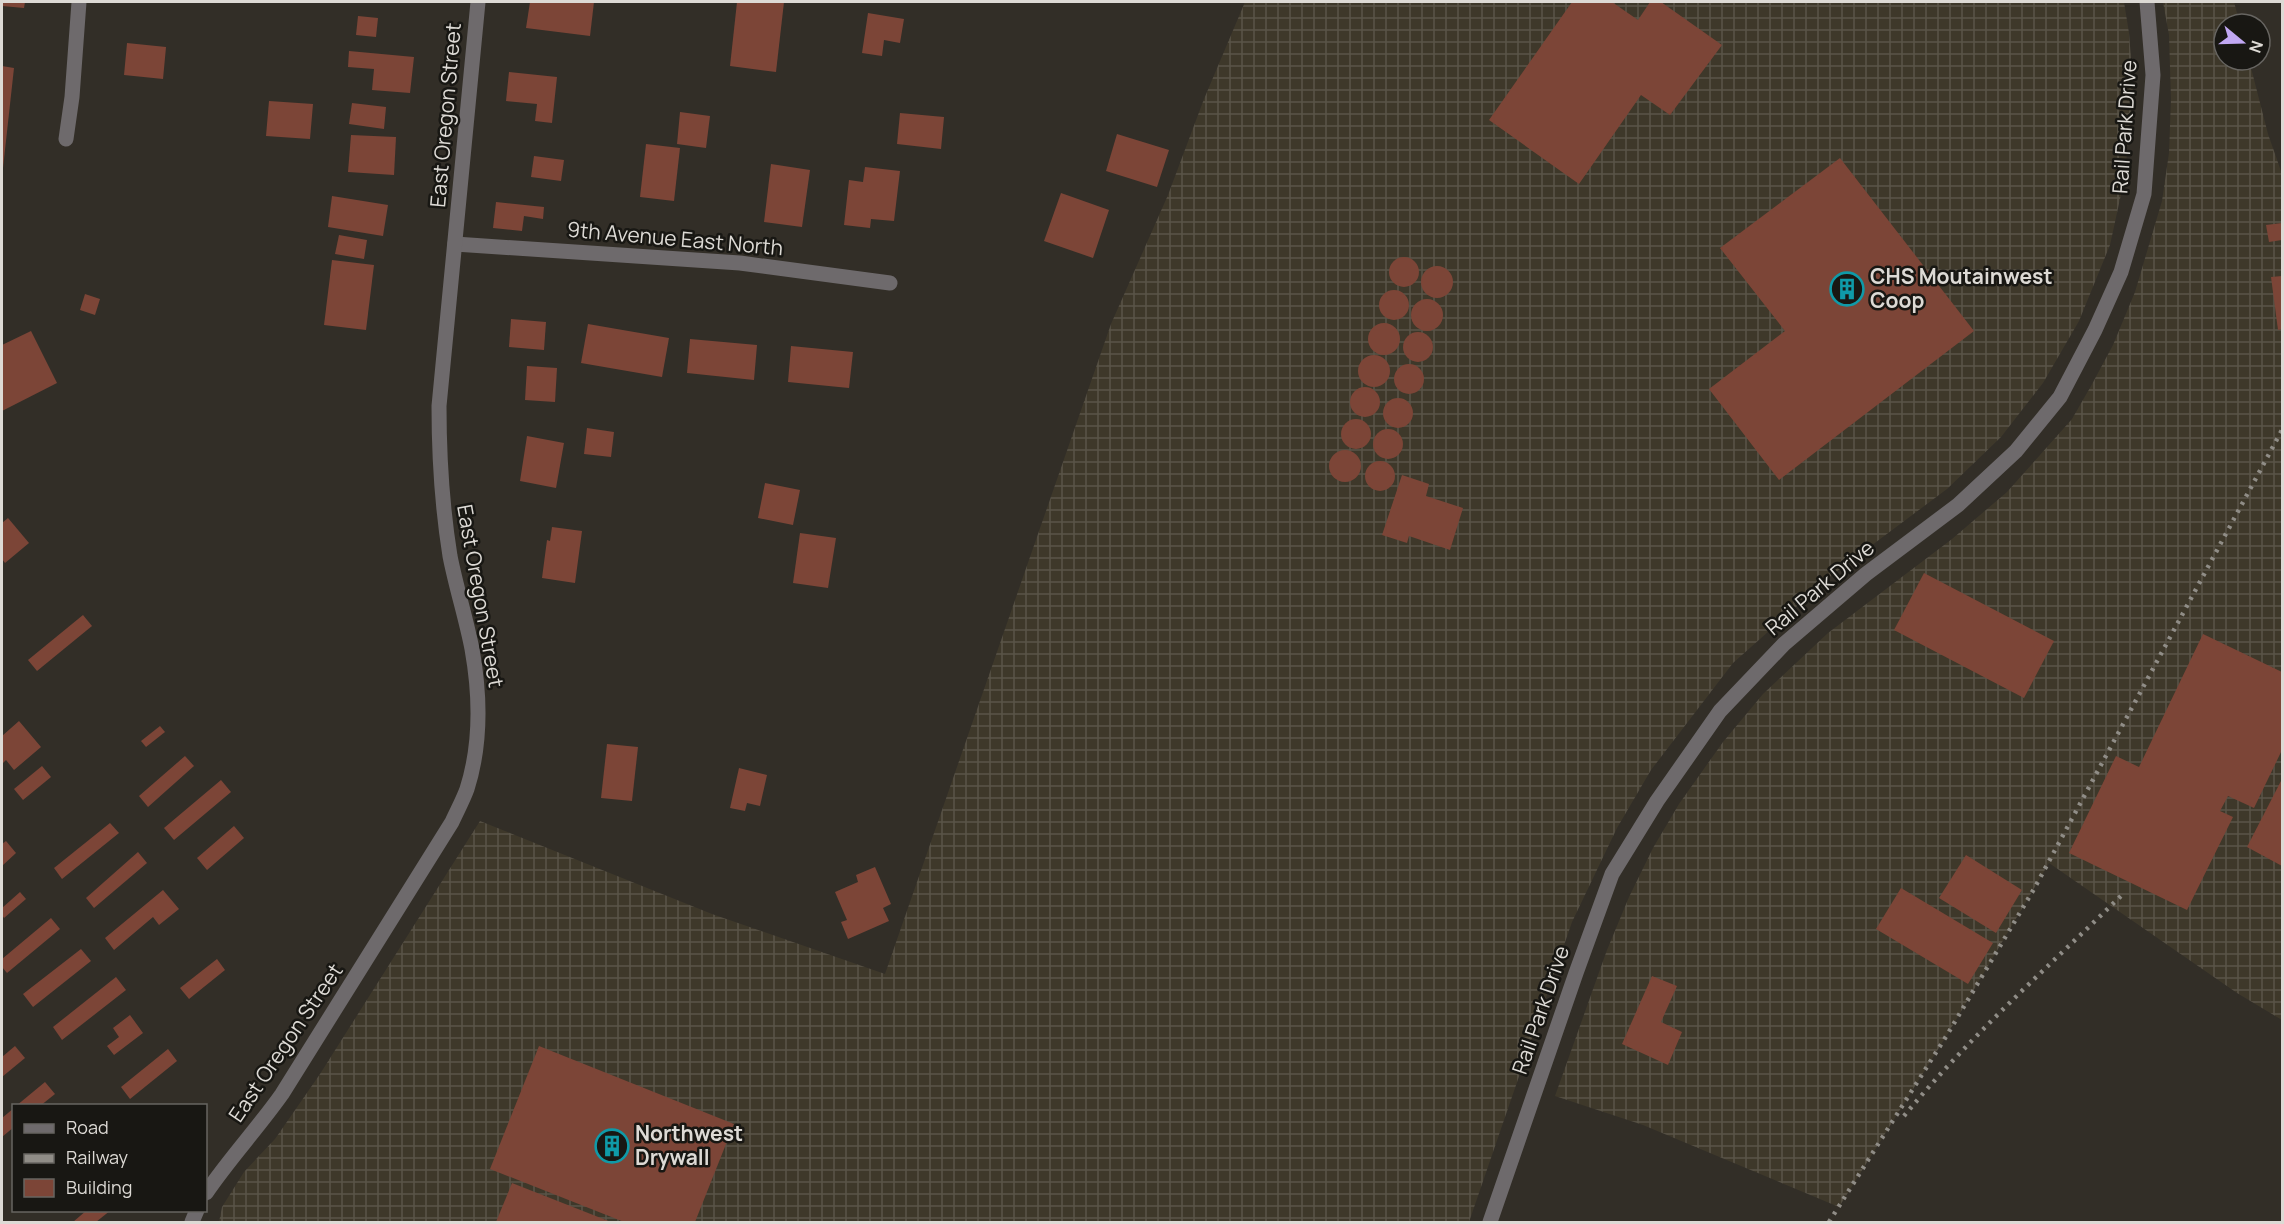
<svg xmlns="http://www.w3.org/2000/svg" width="2284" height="1224" font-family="Manrope,sans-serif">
<defs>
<pattern id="industrial-grid" width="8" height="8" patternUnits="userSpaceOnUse" patternTransform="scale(1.5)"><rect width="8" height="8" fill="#3e382a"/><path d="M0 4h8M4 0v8" fill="none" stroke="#595448"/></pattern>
</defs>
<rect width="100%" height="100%" fill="#322e27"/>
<g fill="url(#industrial-grid)">
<path d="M1245 2H2124L2129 33 2133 85 2125 176 2110 245 2079 321 2043 383 2001 437 1947 489 1832 575 1733 663 1651 770 1617 828 1572 922 1469 1222H219L222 1207 244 1172 275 1139 320 1074 480 821 712 914 885 974 1111 324 1168 195 1204 99Z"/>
<path d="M2163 2H2234L2240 24H2224V60H2249L2268 134 2282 174V1020L2237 993 2049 863 1947 1035 1839 1207 1643 1125 1555 1096 1607 950 1629 897 1653 848 1679 804 1723 742 1763 694 1828 633 1952 539 2007 492 2072 419 2091 386 2113 345 2135 292 2162 201 2169 153 2171 99 2169 35Z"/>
</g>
<g fill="#7c4537">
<path d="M2 2H25L24 8 2 6Z"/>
<path d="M530 2H594L590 36 526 28Z"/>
<path d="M737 2H784L776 72 730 66Z"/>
<path d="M1572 2H1612L1638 20 1650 2H1661L1722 45 1670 115 1641 95 1579 184 1489 120Z"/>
<path d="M868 13 904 19 900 43 884 40 882 56 862 53Z"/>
<path d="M358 16 378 18 376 37 356 35Z"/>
<path d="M127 43 166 47 163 79 124 75Z"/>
<path d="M349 51 414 57 410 93 372 90 374 69 348 67Z"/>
<path d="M2 66 14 68 3 168H2Z"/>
<path d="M509 72 557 77 552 123 535 121 537 104 506 101Z"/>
<path d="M269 101 313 104 310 139 266 136Z"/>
<path d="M352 103 386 107 384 129 349 124Z"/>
<path d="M680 112 710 116 706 148 677 144Z"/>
<path d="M900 113 944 117 941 149 897 144Z"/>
<path d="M1117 134 1169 150 1157 187 1106 171Z"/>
<path d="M351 135 396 137 394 175 348 172Z"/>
<path d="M646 144 680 148 674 201 640 197Z"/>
<path d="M534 156 564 160 561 181 531 177Z"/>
<path d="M1840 158 1974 331 1779 480 1709 389 1785 331 1720 248Z"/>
<path d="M771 164 810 170 802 227 764 222Z"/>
<path d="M865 167 900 171 894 221 871 219 870 228 844 225 849 180 863 182Z"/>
<path d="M1061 193 1109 210 1093 258 1044 241Z"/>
<path d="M332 196 388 205 383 236 328 227Z"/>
<path d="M496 202 544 207 543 219 524 216 522 231 493 228Z"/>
<path d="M2282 223V240L2269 242 2266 225Z"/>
<path d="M339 235 367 240 364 259 335 254Z"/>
<circle cx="1404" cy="272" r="15"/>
<path d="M332 260 374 265 366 330 324 325Z"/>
<circle cx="1437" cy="282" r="16"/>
<path d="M2282 276V329L2278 330 2271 277Z"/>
<circle cx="1394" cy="305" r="15"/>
<path d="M85 294 100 299 95 315 80 310Z"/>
<circle cx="1427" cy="315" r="16"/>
<path d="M511 319 546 322 544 350 509 347Z"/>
<circle cx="1384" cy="339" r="16"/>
<path d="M588 324 669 338 662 377 581 363Z"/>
<path d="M31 331 57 383 2 411V345Z"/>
<circle cx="1418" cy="347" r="15"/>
<path d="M690 339 757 345 754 380 687 373Z"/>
<path d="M791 346 853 352 849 388 788 382Z"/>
<circle cx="1374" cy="371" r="16"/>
<circle cx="1409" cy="379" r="15"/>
<path d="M527 366 557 368 555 402 525 400Z"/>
<circle cx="1365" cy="402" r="15"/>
<circle cx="1398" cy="413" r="15"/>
<circle cx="1356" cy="434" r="15"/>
<path d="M587 428 614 432 611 457 584 454Z"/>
<circle cx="1388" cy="444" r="15"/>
<path d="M527 436 564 443 556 488 520 481Z"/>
<circle cx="1345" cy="466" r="16"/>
<circle cx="1380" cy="476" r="15"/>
<path d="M1402 475 1429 484 1426 496 1463 508 1450 550 1409 536 1407 543 1382 535Z"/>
<path d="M765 483 800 490 793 525 758 518Z"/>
<path d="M8 518 29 543 5 563 2 559V523Z"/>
<path d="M552 527 582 531 575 583 542 578 547 540 550 541Z"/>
<path d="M800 533 836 538 828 588 793 583Z"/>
<path d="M1924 573 2054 641 2024 698 1894 630Z"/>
<path d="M83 615 92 626 37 671 28 660Z"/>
<path d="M2203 634 2282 672V750L2254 808 2228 796 2220 811 2233 817 2187 910 2069 853 2116 756 2139 767Z"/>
<path d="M19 721 41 747 14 770 6 760 2 764V736Z"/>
<path d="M160 726 165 732 146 747 141 741Z"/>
<path d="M607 744 638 747 632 801 601 798Z"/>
<path d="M185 756 194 766 148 807 139 796Z"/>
<path d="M42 766 51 777 23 800 14 789Z"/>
<path d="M739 768 767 775 760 806 747 803 745 811 730 808Z"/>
<path d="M2282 779V866L2247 847Z"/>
<path d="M221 780 231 792 174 840 164 828Z"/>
<path d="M110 823 119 833 62 879 54 868Z"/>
<path d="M234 826 244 838 207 870 197 858Z"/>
<path d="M6 841 16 853 2 866V844Z"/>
<path d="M138 852 147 863 94 908 86 898Z"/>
<path d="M1966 855 2022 890 1996 933 1939 898Z"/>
<path d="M875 867 891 904 883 908 889 921 848 939 841 922 847 920 835 892 858 882 856 875Z"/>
<path d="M1901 888 1993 943 1968 984 1876 929Z"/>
<path d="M163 890 179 909 159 925 153 917 114 950 105 938Z"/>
<path d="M20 892 26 899 4 918 2 915V908Z"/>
<path d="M51 918 60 929 7 973 2 967V959Z"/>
<path d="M81 949 91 961 33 1007 23 994Z"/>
<path d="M217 959 225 970 189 999 180 988Z"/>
<path d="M1652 976 1677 986 1661 1022 1682 1032 1668 1065 1622 1044Z"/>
<path d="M116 977 126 990 62 1040 53 1027Z"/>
<path d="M130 1015 143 1033 114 1055 107 1046 119 1037 113 1028Z"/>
<path d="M15 1046 25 1058 2 1077V1057Z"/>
<path d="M539 1046 734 1124 695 1222H624L490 1169Z"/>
<path d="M168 1049 177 1061 130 1099 121 1087Z"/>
<path d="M45 1082 55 1094 40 1106H16Z"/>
<path d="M14 1108V1127L2 1137V1118Z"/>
<path d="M512 1183 611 1222H496Z"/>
<path d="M87 1210H111L96 1222H73Z"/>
</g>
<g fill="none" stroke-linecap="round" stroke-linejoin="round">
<g stroke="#6e6a6c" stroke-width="15">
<path d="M66 139 72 97 79 2"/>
<path d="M455 244 740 263 890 283"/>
<path d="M206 1193C229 1159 258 1128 282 1094L452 822C457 811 463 800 467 789 481 745 480 694 472 649 466 618 456 587 450 556 442 506 439 457 439 406L478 2"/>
<path d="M192 1222 197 1210"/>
<path d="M1490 1222 1576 973 1612 874 1657 801 1720 711 1784 644 1866 574 1958 505 2016 451 2060 397 2095 330 2121 272 2144 194 2153 75 2147 2"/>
</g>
<g stroke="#908d87" stroke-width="4.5" stroke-dasharray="3 6" stroke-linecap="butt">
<path d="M1904 1116C1970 1036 2048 967 2122 895"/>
<path d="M1829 1222 1947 1035 2034 889 2282 430"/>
</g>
</g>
<defs>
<symbol id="building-ring" viewBox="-11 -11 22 22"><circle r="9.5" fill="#181713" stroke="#0f9aa8" stroke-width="1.5"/><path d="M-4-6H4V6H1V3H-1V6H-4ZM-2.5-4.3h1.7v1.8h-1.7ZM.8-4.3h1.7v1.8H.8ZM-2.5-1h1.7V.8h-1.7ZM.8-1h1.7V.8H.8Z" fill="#0f9aa8"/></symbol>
</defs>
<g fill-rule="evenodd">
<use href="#building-ring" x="1828" y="270" width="38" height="38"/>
<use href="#building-ring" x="593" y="1127" width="38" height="38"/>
</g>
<g text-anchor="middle" stroke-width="5" stroke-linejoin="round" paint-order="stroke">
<g font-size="21" fill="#dddad5" stroke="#181713">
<text transform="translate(446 115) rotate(-85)" y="7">East Oregon Street</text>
<text transform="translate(2125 127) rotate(-86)" y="7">Rail Park Drive</text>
<text transform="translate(675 239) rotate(5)" y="7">9th Avenue East North</text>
<text transform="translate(1820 588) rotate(-40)" y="7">Rail Park Drive</text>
<text transform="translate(480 596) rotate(80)" y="7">East Oregon Street</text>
<text transform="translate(1541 1010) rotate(-71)" y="7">Rail Park Drive</text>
<text transform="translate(286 1043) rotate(-56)" y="7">East Oregon Street</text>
</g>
<g font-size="21" font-weight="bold" fill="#dddad5" stroke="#181713" text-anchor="start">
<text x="1870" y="284">CHS Moutainwest<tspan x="1870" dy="24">Coop</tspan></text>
<text x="635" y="1141">Northwest<tspan x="635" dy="24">Drywall</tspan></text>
</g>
</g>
<rect width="2284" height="1224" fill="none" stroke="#dddad5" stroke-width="6"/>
<rect x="12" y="1104" width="195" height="108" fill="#181713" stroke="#676561" stroke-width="1.5"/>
<rect x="24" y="1124" width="30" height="9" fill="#6e6a6c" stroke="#676561" stroke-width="1.5"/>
<text x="66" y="1134" font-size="18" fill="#dddad5">Road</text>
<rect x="24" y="1154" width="30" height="9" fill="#908d87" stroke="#676561" stroke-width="1.5"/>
<text x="66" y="1164" font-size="18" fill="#dddad5">Railway</text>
<rect x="24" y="1179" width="30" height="18" fill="#7c4537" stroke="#676561" stroke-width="1.5"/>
<text x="66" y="1194" font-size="18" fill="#dddad5">Building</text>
<g transform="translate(2242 42) rotate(109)"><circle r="28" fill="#181713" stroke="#676561" stroke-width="1.5"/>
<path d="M0-4.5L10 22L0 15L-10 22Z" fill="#c1a8f3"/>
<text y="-9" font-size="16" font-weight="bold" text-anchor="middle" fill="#dddad5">N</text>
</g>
</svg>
